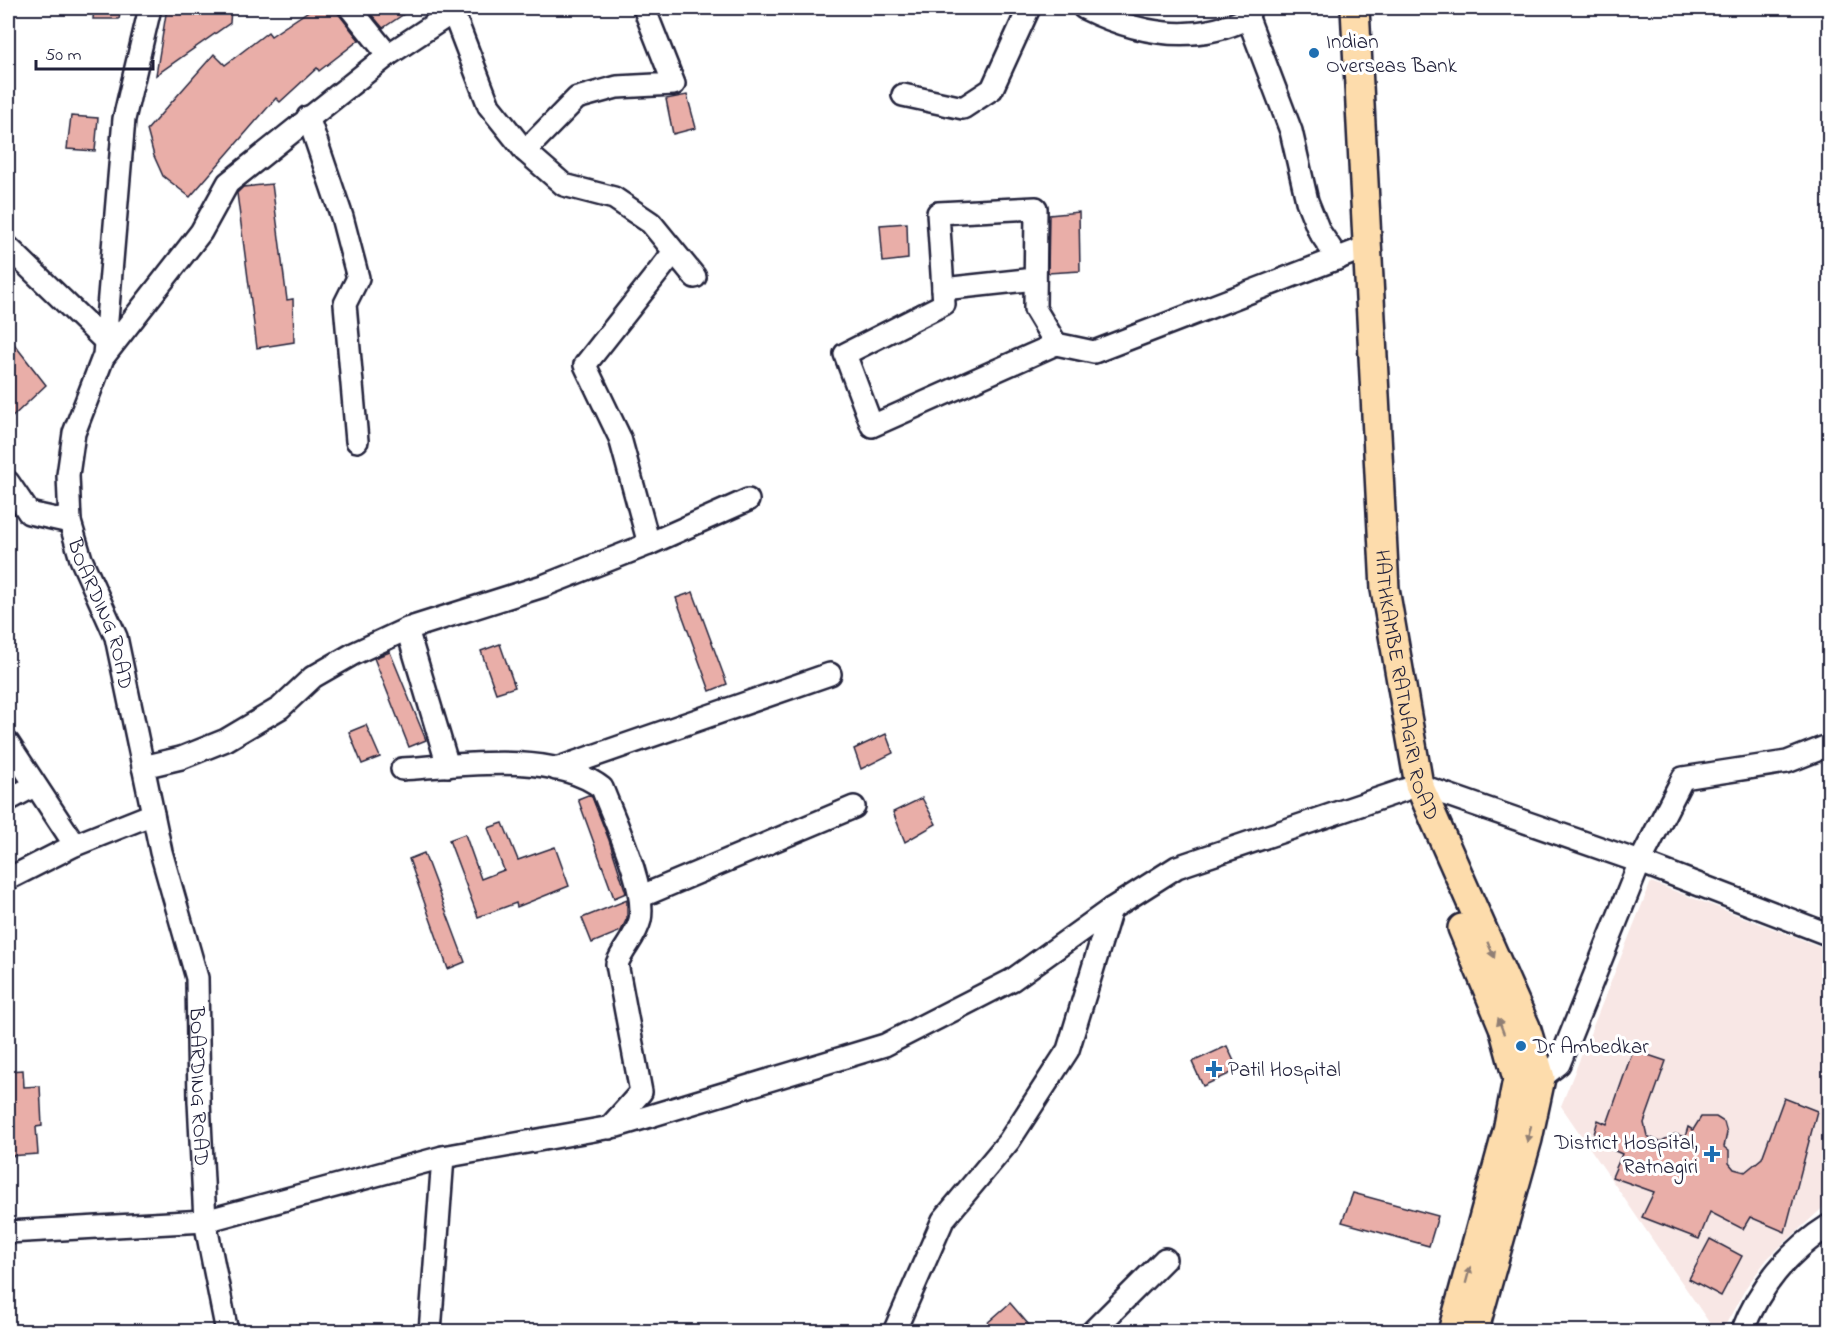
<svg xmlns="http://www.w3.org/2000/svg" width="1837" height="1339" font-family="'Indie Flower',sans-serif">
<rect width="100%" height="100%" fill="#fff"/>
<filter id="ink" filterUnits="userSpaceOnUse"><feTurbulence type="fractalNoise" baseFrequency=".0167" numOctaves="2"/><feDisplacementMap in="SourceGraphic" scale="12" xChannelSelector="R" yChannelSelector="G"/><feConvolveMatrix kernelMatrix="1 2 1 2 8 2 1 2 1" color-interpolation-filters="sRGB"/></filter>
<g filter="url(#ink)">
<path fill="#f8e7e5" d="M1651 882 1829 950V1202L1768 1258 1747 1286 1722 1331H1715L1561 1106Z"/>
<g fill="#e9aea8" stroke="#22223b" stroke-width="1.5">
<path d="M94 8H121L119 19H93Z"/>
<path d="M167 8H231L230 23 156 75Z"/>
<path d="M313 8H334L359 40 319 71 317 68 280 102 276 98 190 197 163 176 154 156 147 130 214 54 225 65 268 32 271 36Z"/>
<path d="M366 8H413L383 28Z"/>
<path d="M687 95 696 128 673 134 666 99Z"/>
<path d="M71 116 98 118 95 151 67 149Z"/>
<path d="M272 184 287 300 293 299 294 342 257 348 237 193 243 187Z"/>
<path d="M1079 212 1080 271 1048 273 1049 215Z"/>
<path d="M907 223 908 259 883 262 880 225Z"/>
<path d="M14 344 46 385 8 421V351Z"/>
<path d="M693 592 727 684 710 691 676 598Z"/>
<path d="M500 644 515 687 496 693 481 651Z"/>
<path d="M390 652 426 740 409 747 374 658Z"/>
<path d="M366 725 380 757 362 764 349 732Z"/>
<path d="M886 734 893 753 861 769 854 749Z"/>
<path d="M588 795 592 797 609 840 626 893 614 898 578 799Z"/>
<path d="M922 798 936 824 905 842 893 812Z"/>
<path d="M503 823 518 860 555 847 569 886 517 907 516 903 478 917 449 840 465 834 481 879 504 870 488 828Z"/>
<path d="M424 853 465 962 448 969 409 859Z"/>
<path d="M627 900V918L621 931 592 943 582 918Z"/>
<path d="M1227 1046 1238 1070 1203 1086 1192 1062Z"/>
<path d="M1633 1050 1666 1061 1644 1123 1647 1136 1660 1142 1675 1134 1685 1137 1688 1127 1693 1130 1701 1117H1716L1724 1122 1727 1133 1724 1147 1729 1151V1163L1734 1169 1745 1172 1762 1158 1784 1098 1817 1111 1785 1232 1750 1217 1743 1229 1710 1212 1699 1239 1642 1217 1654 1192 1612 1177 1622 1154 1592 1141 1598 1120 1607 1124Z"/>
<path d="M23 1070 24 1087 40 1086 42 1126 36 1127 38 1154 8 1156V1116H12L8 1071Z"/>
<path d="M1353 1193 1438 1216 1429 1246 1342 1222Z"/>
<path d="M1710 1239 1742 1256 1721 1296 1689 1279Z"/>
<path d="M1010 1303 1035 1332H977Z"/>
</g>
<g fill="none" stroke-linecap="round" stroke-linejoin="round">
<defs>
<g id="minor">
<path id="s1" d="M150 8 124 119 104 355 74 433 68 475 70 522 81 559 116 637 161 852 197 978 199 1101 205 1221 227 1332"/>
<path d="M350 8 388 55"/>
<path d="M1084 8C1137 34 1193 45 1248 18L1250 8"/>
<path d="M453 12 489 106 525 151 564 185 614 198 651 223 695 277"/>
<path d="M1248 18 1291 131 1307 201 1319 231 1338 259"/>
<path d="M903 95 963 108 992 89 1029 8"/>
<path d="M308 117 342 217 358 278 345 304 357 441"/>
<path d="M525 151 577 98 617 87 674 84 644 8"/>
<path d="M8 247 106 342"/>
<path d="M943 289 1035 279"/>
<path d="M1056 344 1035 309 1036 208 938 213 944 304 845 354 872 426 1056 344 1094 352 1367 247"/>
<path d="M105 355 201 232 228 183 388 55 459 8"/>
<path d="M8 482 29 513 70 522"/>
<path d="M649 544 748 500"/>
<path d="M407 629 448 766"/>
<path d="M8 743 75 845"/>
<path d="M143 767 181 758 226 740 280 708 313 677 353 654 407 629 543 586 649 544 620 438 585 365 674 252"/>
<path d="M402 769C460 765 554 751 602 788 614 820 647 888 640 920 636 937 623 948 617 964L641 1092 609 1128"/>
<path d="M556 769 830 674"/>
<path d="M8 800 34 786"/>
<path d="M8 879 75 845 153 814"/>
<path d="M642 896 854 807"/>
<path d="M1527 1078H1541L1559 1064 1640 862 1683 778 1787 762 1830 745"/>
<path d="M8 1232 205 1221 443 1157 617 1126 885 1045 1012 980 1111 909 1177 867 1419 785 1640 862 1830 935"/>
<path d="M430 1332 443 1157"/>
<path d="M894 1332 943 1220 1009 1141 1068 1050 1111 909"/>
<path d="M1092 1332 1165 1259"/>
<path d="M1742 1332C1759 1287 1790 1250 1830 1225"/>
</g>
<g id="major">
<path id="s2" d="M1355 8 1385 589 1419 785 1526 1027 1541 1078 1528 1139 1474 1332"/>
<path d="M1452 1332 1507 1131 1517 1079 1503 1027 1462 928"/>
</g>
</defs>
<use href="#minor" stroke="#22223b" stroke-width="26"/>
<use href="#major" stroke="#22223b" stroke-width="32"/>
<use href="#minor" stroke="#fff" stroke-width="21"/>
<use href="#major" stroke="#fddcac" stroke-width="27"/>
</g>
<defs><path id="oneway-solid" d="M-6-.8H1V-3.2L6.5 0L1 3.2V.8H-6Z" transform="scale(1.5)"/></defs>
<g fill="#907f74">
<use href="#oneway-solid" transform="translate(1491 950) rotate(66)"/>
<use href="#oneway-solid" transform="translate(1501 1026) rotate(-110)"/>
<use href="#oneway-solid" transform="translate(1529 1134) rotate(103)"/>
<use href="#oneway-solid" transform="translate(1468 1275) rotate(-75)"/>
</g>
</g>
<g fill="#1f6fb2" stroke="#fff" stroke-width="2">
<circle cx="1314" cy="53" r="6"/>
<circle cx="1521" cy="1046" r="6"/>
<path d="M1211 1060h6v6h6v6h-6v6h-6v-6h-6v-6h6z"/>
<path d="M1709 1145h6v6h6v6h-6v6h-6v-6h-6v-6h6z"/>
</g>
<g text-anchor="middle" stroke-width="6" stroke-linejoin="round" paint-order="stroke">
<g font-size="21" fill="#22223b" stroke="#fff" text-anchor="start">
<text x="1326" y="48">Indian<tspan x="1326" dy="24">Overseas Bank</tspan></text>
<text x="1533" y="1053">Dr Ambedkar</text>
<text x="1228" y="1076">Patil Hospital</text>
<text x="1698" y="1149" text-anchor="end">District Hospital,<tspan x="1698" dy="24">Ratnagiri</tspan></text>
</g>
<g font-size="21" fill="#22223b" stroke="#fff">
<text dy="7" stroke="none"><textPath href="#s1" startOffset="621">BOARDING ROAD</textPath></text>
<text dy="7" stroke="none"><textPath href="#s2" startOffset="680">HATHKAMBE RATNAGIRI ROAD</textPath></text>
<text dy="7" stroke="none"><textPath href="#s1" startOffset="1107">BOARDING ROAD</textPath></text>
</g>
</g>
<rect width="1837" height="1339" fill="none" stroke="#fff" stroke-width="30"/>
<rect x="15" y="15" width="1807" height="1309" fill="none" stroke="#22223b" stroke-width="2" filter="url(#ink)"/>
<path d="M36 60v9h117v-9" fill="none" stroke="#22223b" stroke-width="3"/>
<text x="45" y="60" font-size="18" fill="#22223b" stroke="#ffffff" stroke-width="4.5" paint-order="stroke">50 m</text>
</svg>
